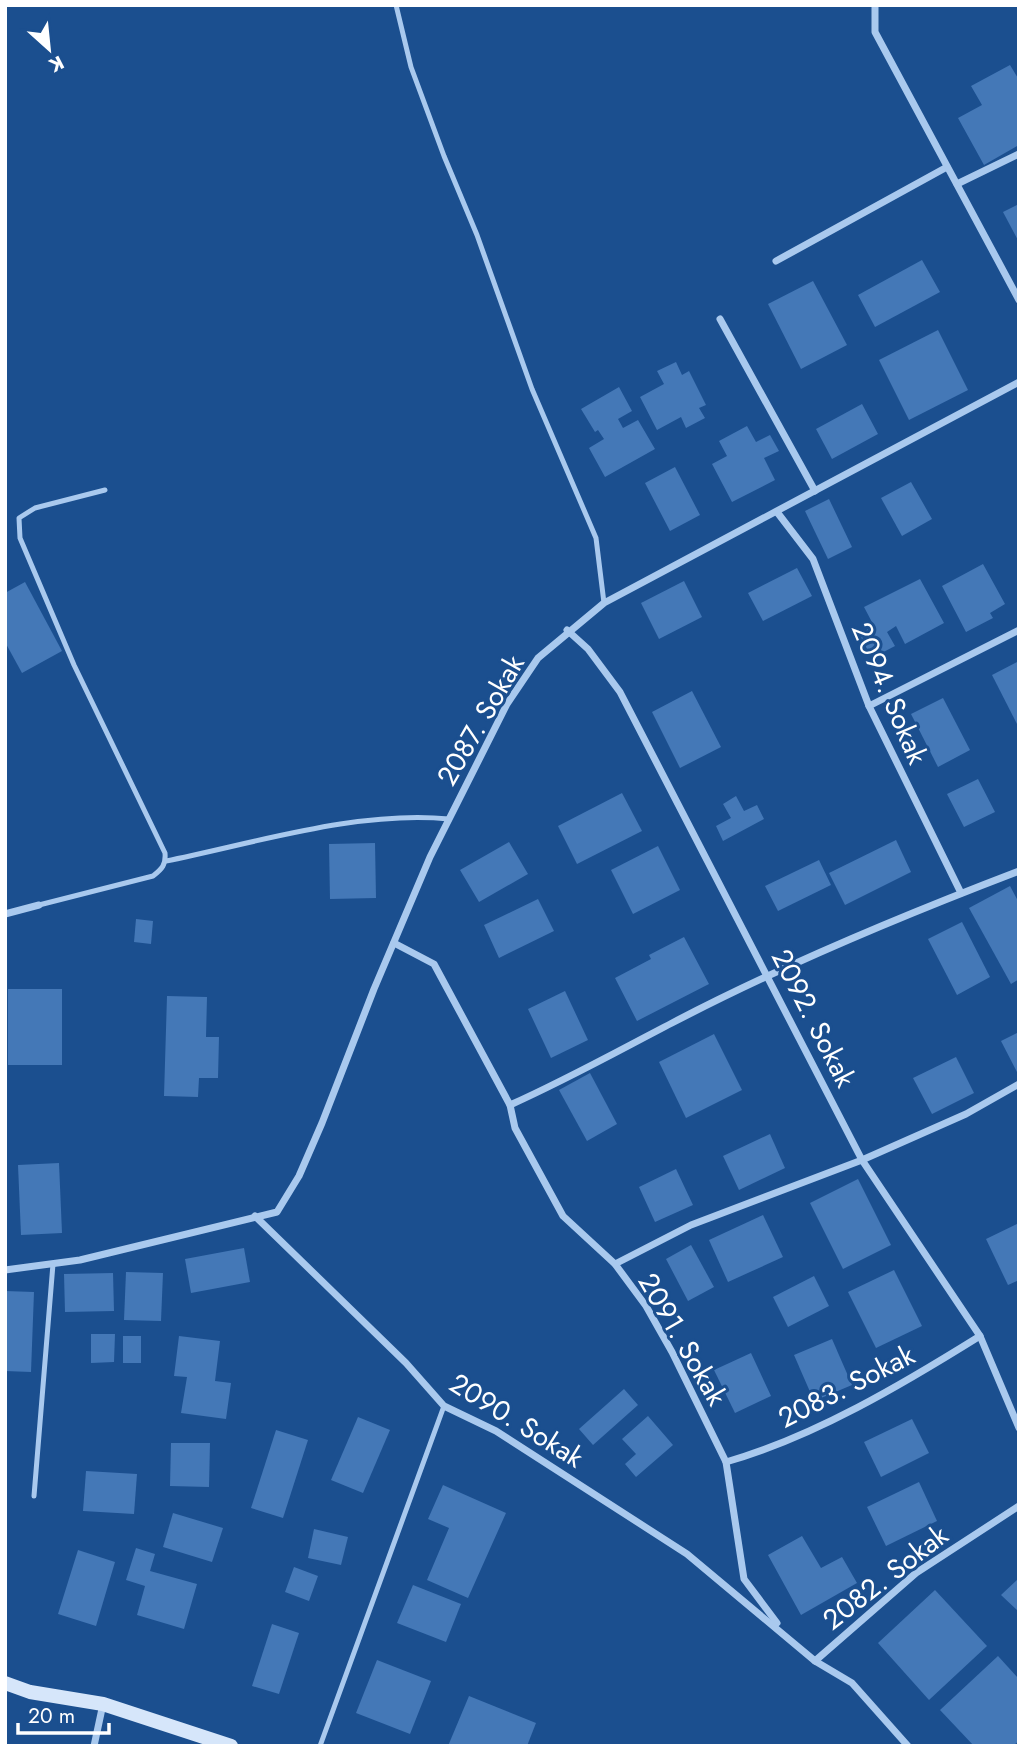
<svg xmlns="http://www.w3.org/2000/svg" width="1024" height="1751" font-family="Jost,sans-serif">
<rect width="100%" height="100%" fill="#1b4f8f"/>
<g fill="#4478b7">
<path d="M1010 65 1019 80V145L984 165 958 118 982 105 971 86Z"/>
<path d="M1019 204V242L1003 212Z"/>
<path d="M922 260 940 292 875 327 858 295Z"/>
<path d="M813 281 847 345 801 369 768 304Z"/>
<path d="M938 330 968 390 909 420 879 360Z"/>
<path d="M676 362 682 375 689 371 706 405 699 408 705 418 686 428 681 417 657 430 640 397 664 384 657 371Z"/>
<path d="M619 387 632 411 618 419 623 428 638 420 655 449 605 477 589 448 604 439 598 430 595 432 581 409Z"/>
<path d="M862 404 878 434 832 459 816 429Z"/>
<path d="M747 426 756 442 770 435 779 451 764 458 775 480 732 502 712 464 727 456 719 441Z"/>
<path d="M675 467 700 515 670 531 645 483Z"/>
<path d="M911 482 932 519 902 536 881 498Z"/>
<path d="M829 499 852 547 828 559 805 511Z"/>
<path d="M983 564 1005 604 990 613 993 618 966 632 942 586Z"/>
<path d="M797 568 812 596 763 621 748 593Z"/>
<path d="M920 579 944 623 905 644 896 626 887 632 895 646 872 658 859 634 874 626 864 607Z"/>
<path d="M684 581 702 617 659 639 641 603Z"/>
<path d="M25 582 62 651 22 673 5 642V593Z"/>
<path d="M1019 661V728L992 675Z"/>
<path d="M692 691 721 747 680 768 652 712Z"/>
<path d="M943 698 970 750 938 767 911 714Z"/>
<path d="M978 779 995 812 964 827 947 794Z"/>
<path d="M622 793 642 831 577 864 558 826Z"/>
<path d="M736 796 744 811 757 805 764 819 723 841 716 826 731 818 723 804Z"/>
<path d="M896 840 911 872 845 905 829 873Z"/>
<path d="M509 842 528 874 479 902 460 870Z"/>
<path d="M375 843 376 898 330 899 329 844Z"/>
<path d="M658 846 680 890 633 914 611 870Z"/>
<path d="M819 860 831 885 778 911 765 886Z"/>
<path d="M1010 886 1019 903V979L1011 984 969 908Z"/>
<path d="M538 899 554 931 499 958 484 925Z"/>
<path d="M136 919 153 921 151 944 134 942Z"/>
<path d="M962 922 990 977 957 995 928 939Z"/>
<path d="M684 937 709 984 637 1021 615 978 651 959 649 955Z"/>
<rect x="8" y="989" width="54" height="76"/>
<path d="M565 991 588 1040 551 1058 528 1009Z"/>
<path d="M167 996 207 997 206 1037H219L218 1078H199L198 1097 164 1096Z"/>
<path d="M1019 1032V1076L1001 1041Z"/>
<path d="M714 1034 742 1090 686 1118 659 1062Z"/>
<path d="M956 1057 974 1093 932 1114 913 1078Z"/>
<path d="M590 1073 617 1124 587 1141 559 1090Z"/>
<path d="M770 1134 785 1168 739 1190 723 1156Z"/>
<path d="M59 1163 62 1233 21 1235 18 1165Z"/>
<path d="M676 1169 693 1205 655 1222 639 1187Z"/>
<path d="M858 1179 891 1245 843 1269 810 1203Z"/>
<path d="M763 1215 783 1257 728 1282 709 1240Z"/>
<path d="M1019 1223V1280L1008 1285 986 1239Z"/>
<path d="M691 1245 714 1287 688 1301 666 1259Z"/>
<path d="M244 1248 250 1282 191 1293 185 1259Z"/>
<path d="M894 1270 922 1326 876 1348 848 1292Z"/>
<path d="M126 1272 163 1273 161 1321 124 1320Z"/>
<path d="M113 1273 114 1311 65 1312 64 1274Z"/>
<path d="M814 1276 829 1306 788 1327 773 1297Z"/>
<path d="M5 1291 34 1292 31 1372 5 1371Z"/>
<path d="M91 1334H115L114 1362 91 1363Z"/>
<rect x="123" y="1336" width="18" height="27"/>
<path d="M179 1336 220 1341 215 1381 231 1383 226 1419 181 1413 187 1377 174 1376Z"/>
<path d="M832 1339 852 1385 814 1401 794 1355Z"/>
<path d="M751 1353 771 1396 735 1413 714 1370Z"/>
<path d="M624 1389 638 1405 593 1445 579 1429Z"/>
<path d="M648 1416 673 1445 636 1477 625 1464 636 1454 622 1439Z"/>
<path d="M358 1417 390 1430 363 1493 331 1480Z"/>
<path d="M912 1419 929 1453 881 1477 864 1442Z"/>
<path d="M276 1430 308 1440 283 1518 251 1508Z"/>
<path d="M171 1443H210L209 1487 170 1486Z"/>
<path d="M86 1471 137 1474 134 1514 83 1511Z"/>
<path d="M919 1482 937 1521 886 1546 867 1507Z"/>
<path d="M443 1485 506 1513 468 1598 427 1580 449 1528 428 1519Z"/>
<path d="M173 1513 223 1528 212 1562 163 1547Z"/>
<path d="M314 1529 348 1537 341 1565 308 1558Z"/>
<path d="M802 1536 821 1568 842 1557 857 1583 801 1615 768 1555Z"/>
<path d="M136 1548 155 1554 150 1571 197 1584 184 1629 137 1615 145 1586 126 1580Z"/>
<path d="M78 1550 115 1562 96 1626 58 1614Z"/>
<path d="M294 1567 318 1576 309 1601 285 1592Z"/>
<path d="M1019 1578V1612L1001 1595Z"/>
<path d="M413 1585 461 1604 446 1642 397 1623Z"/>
<path d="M935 1590 987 1646 929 1700 878 1643Z"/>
<path d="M272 1624 299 1633 279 1694 252 1686Z"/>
<path d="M998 1656 1019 1679V1741L1013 1746H974L940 1710Z"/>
<path d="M377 1660 431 1681 410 1734 356 1713Z"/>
<path d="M469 1696 536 1723 527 1746H448Z"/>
</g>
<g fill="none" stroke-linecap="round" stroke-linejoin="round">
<g stroke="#a9c9ee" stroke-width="5">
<path d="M396 5 411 67 444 156 477 235 532 389 596 538 604 603"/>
<path d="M166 861C255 843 359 810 449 819"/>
<path d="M39 905 153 876C162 869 166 865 165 853L74 665 20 538 19 518 35 508 105 490"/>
<path d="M34 1496 53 1264"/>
<path d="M320 1746 444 1406"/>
</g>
<g stroke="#a9c9ee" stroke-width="7">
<path d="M875 5V32L1019 300"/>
<path d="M957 184 1019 154"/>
<path d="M776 261 947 167"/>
<path d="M720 319 815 491"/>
<path d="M777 512 813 559 869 706 961 893"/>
<path d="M567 630 588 649 620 692 862 1160 980 1336 1019 1428"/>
<path d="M869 706 1019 630"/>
<path d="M5 914 39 905"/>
<path d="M394 943 434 964 510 1105 515 1128 563 1216 615 1264 646 1306 672 1352 726 1462 744 1579 777 1623"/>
<path d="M510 1105C566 1080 618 1051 672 1023 783 965 901 916 1019 871"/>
<path d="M255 1216 406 1363 444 1406 496 1431 687 1554 815 1661 852 1683 908 1746"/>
<path d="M615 1264 691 1225 862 1160 966 1114 1019 1084"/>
<path d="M5 1270 80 1260 277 1212 299 1176 322 1123 374 989 430 857 507 704 538 658 604 603 1019 382"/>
<path d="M726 1462C814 1437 903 1384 980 1336"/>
<path d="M815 1661 916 1573 1019 1506"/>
<path d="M94 1746 103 1704"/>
</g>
<path stroke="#d6e6fa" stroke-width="14" d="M5 1683 30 1692 103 1704 231 1746"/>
</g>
<g text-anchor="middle" stroke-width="6" stroke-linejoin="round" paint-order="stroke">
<g font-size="28" fill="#fff" stroke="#1b4f8f">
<text transform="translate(890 693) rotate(67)" y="10">2094. Sokak</text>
<text transform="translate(480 720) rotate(-60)" y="10">2087. Sokak</text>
<text transform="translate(814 1018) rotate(63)" y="10">2092. Sokak</text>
<text transform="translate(683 1339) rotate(60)" y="10">2091. Sokak</text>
<text transform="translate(846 1386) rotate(-27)" y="10">2083. Sokak</text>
<text transform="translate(517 1420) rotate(32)" y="10">2090. Sokak</text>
<text transform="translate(885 1577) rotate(-38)" y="10">2082. Sokak</text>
</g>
</g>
<rect width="1024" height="1751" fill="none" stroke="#ffffff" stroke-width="14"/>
<g transform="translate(49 49) rotate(153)" stroke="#1b4f8f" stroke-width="5" paint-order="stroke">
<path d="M0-5L12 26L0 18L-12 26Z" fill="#ffffff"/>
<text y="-10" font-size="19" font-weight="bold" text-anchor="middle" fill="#ffffff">K</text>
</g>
<path d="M18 1723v10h91v-10" fill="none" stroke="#ffffff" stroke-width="3.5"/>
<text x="28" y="1723" font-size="21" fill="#ffffff" stroke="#1b4f8f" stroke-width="5" paint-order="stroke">20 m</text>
</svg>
